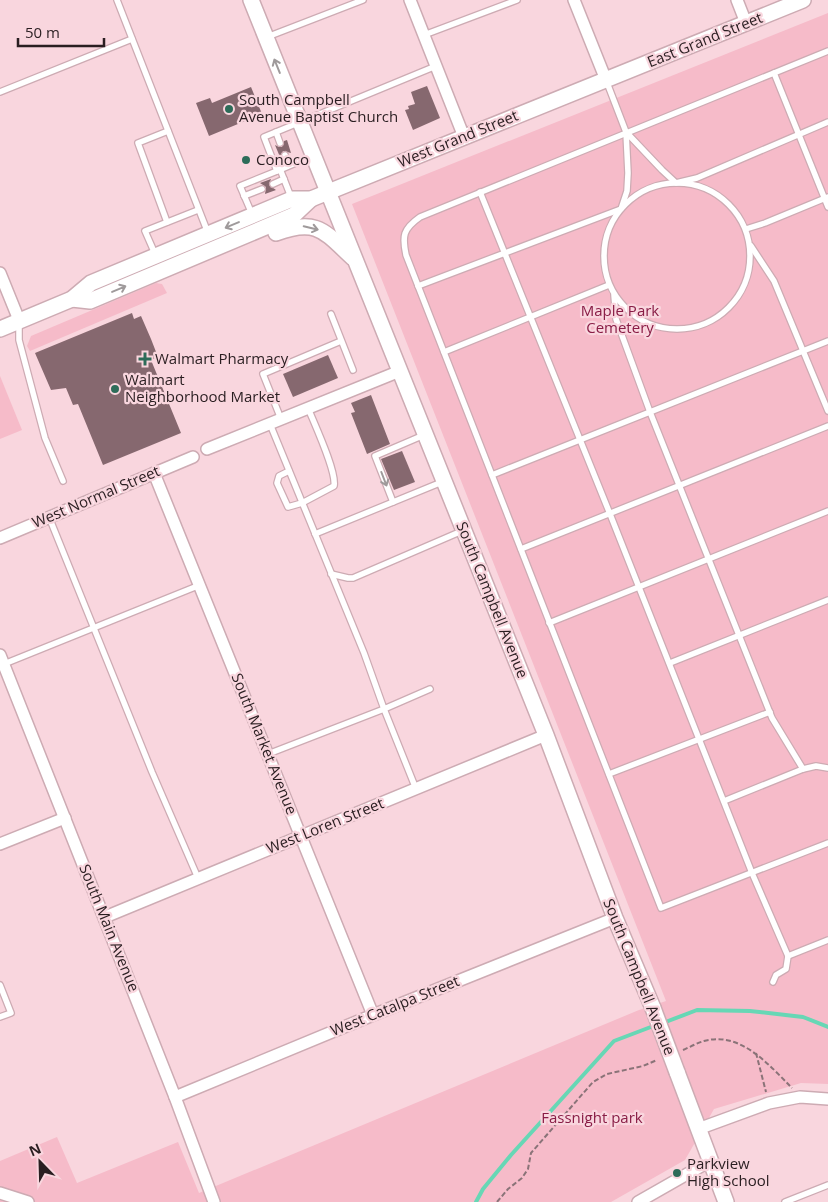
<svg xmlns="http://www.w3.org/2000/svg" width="828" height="1202" font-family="'Open Sans',sans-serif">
<rect width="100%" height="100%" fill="#f9d6de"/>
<g fill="#f6bbc9">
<path d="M828 13V1084L801 1083 714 1109 685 1160 611 1202H0V1161L57 1137 77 1183 178 1142 199 1193 639 1010 666 1001 352 204Z"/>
<path d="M156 283 162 284 167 293 30 351 27 346 31 336Z"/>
<path d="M0 376 22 430 0 439Z"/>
</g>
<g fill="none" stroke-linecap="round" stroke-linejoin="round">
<g stroke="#67d7b5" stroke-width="4">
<path d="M663 1023 697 1010 750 1011 803 1017 828 1027"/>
<path d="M476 1202 483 1189 511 1155 614 1041 656 1025"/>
</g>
</g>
<g fill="#86686f">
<path d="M427 86 440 118 413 130 405 110 409 109 408 106 415 104 411 92Z"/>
<path d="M251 87 262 114 209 136 196 103 210 98 212 103Z"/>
<path d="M287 140 291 153 283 151 280 157 275 145 279 147H282L284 141Z"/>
<path d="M271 179 269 185 276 190 265 194 266 187 260 183Z"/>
<path d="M132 313 134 319 141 316 151 339 158 357 151 360 181 433 103 465 78 404 73 405 66 388 51 390 35 353Z"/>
<path d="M328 355 338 378 293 397 283 374Z"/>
<path d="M371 395 390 444 367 454 351 413 355 412 351 403Z"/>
<path d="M402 451 415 482 394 490 381 459Z"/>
</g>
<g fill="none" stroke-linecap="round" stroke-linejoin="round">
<defs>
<g id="service">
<path d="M117 0 208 233"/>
<path d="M424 35 517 0"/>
<path d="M267 37 363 0"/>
<path d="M828 51 420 217C403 229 402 236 406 255L661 908 828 843"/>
<path d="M774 73 828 207"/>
<path d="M0 92 132 39"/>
<path d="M276 132 280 143"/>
<path d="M626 132 662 170 676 183 697 178 828 122"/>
<path d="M285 155 289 165"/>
<path d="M312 156 277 171 264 137 436 66"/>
<path d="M280 169 291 197"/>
<circle cx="677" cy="256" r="73"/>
<path d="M273 184 284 179"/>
<path d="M480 192 610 514 752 873 788 956 786 969 776 975 773 982"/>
<path d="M244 196 262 189"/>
<path d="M252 214 240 186 277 171"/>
<path d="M167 222 138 143 168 131"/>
<path d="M746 229 765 223 828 197"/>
<path d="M751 246 774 281 828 411"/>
<path d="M156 256 145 231 198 210"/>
<path d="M418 286 621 209 627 191 628 173 626 132 606 80"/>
<path d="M614 295 616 319 650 412 772 718 803 769"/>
<path d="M331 314 353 370"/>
<path d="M19 323V340L45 438 63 481"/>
<path d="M444 352 609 285"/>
<path d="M281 419 263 374 341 341"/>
<path d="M270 424 364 653 384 709 430 689"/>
<path d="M289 471 279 476 277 483 288 507 302 503 334 486C337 472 314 423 308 408"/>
<path d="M492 475 828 341"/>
<path d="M393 502 375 456 424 435"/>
<path d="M49 517 152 772 198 878"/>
<path d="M315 534 442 482"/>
<path d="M521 549 828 426"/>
<path d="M331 574 348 578H353L462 531"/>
<path d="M549 623 828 511"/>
<path d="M670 663 828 600"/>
<path d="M4 664 200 585"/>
<path d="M268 754 384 709 416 789"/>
<path d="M609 774 770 712"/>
<path d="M724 801 803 769 816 766 828 768"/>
<path d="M788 956 828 940"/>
<path d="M0 985 11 1013 0 1017"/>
<path d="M785 1202 828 1185"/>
</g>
<g id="minor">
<path d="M410 0 464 137"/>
<path d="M574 0 606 80"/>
<path d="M737 0 746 23"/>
<path d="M0 273 19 320"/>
<path d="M207 449 400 371"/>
<path d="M154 473 373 1015"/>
<path d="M0 538 193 457"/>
<path d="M0 655 175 1097 214 1202"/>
<path d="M0 844 65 818"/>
<path d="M105 917 546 735"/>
<path d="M175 1097 373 1015 615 918"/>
<path d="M698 1129 769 1103 800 1097 828 1099"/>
<path d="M0 1193 28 1202"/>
<path d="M638 1202 710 1161"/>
</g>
<g id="secondary">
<path d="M251 0 546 735 615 918 653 1008"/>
<path d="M276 233C317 218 324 231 353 258"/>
<path d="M72 299 90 301 294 215 311 199"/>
<path d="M0 329 72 299 91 283 292 199H311L803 0"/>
<path d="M677 1072 726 1202"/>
</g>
</defs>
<use href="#service" stroke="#cdabb3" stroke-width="8"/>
<use href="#minor" stroke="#cdabb3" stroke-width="14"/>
<use href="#secondary" stroke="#cdabb3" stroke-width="18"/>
<g stroke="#8a7378" stroke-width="2" stroke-dasharray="5 2.5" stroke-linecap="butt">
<path d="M683 1050C690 1047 697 1043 704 1041 741 1031 769 1065 792 1088"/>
<path d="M756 1053 766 1092"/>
<path d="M497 1202 508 1189 522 1178 528 1169 531 1153 593 1082 607 1074 643 1066 657 1060"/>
</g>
<use href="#service" stroke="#fff" stroke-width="5.5"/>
<use href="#minor" stroke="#fff" stroke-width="11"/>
<use href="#secondary" stroke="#fff" stroke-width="15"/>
<defs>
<path id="secondary-bridge" d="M653 1008 677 1072"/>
</defs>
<use href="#secondary-bridge" stroke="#cdabb3" stroke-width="18" stroke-linecap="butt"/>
<use href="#secondary-bridge" stroke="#fff" stroke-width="15"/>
</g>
<defs><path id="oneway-shaft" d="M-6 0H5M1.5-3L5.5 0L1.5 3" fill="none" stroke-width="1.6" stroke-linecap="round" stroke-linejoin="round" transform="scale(1.25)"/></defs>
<g stroke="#9f9a9b">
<use href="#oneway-shaft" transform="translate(277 66) rotate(-112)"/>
<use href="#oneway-shaft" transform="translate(232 225) rotate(157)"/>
<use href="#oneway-shaft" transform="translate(311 228) rotate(13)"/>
<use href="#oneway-shaft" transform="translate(119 289) rotate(-23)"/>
<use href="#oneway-shaft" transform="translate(384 479) rotate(69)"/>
</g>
<g fill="#2d6c59" stroke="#f9d6de" stroke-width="2">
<circle cx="229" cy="109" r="5"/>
<circle cx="246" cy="160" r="5"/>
<path d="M142.5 351.5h5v5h5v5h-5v5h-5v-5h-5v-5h5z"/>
<circle cx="115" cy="389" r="5"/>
<circle cx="677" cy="1173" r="5"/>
</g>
<g text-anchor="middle" stroke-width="4.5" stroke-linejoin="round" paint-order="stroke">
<g font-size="15" fill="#2a1e21" stroke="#f9d6de">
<text transform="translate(705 40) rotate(-22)" y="5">East Grand Street</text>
<text transform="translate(458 139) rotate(-22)" y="5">West Grand Street</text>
<text transform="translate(96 497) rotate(-23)" y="5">West Normal Street</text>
<text transform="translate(492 600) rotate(68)" y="5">South Campbell Avenue</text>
<text transform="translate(264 744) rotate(68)" y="5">South Market Avenue</text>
<text transform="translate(325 826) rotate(-22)" y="5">West Loren Street</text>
<text transform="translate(109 928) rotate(68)" y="5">South Main Avenue</text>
<text transform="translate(639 977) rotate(68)" y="5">South Campbell Avenue</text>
<text transform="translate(395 1006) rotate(-22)" y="5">West Catalpa Street</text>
</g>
<g font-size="15" fill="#2a1e21" stroke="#f9d6de" text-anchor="start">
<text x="239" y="105">South Campbell<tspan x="239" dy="17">Avenue Baptist Church</tspan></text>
<text x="256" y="165">Conoco</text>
<text x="155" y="364">Walmart Pharmacy</text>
<text x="125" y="385">Walmart<tspan x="125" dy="17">Neighborhood Market</tspan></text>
<text x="687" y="1169">Parkview<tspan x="687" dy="17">High School</tspan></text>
</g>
<g font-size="15" fill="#891d46" stroke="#f9d6de">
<text x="620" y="316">Maple Park<tspan x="620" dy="17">Cemetery</tspan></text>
<text x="592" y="1123">Fassnight park</text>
</g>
</g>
<g transform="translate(40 1162) rotate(337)" stroke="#f9d6de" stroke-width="4" paint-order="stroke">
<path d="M0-4L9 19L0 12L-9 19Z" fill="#2a1e21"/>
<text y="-8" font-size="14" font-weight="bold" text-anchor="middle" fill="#2a1e21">N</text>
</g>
<path d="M18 38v8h86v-8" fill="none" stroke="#2a1e21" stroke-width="2.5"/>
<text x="25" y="38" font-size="15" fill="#2a1e21" stroke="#f9d6de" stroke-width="4" paint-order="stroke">50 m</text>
</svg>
